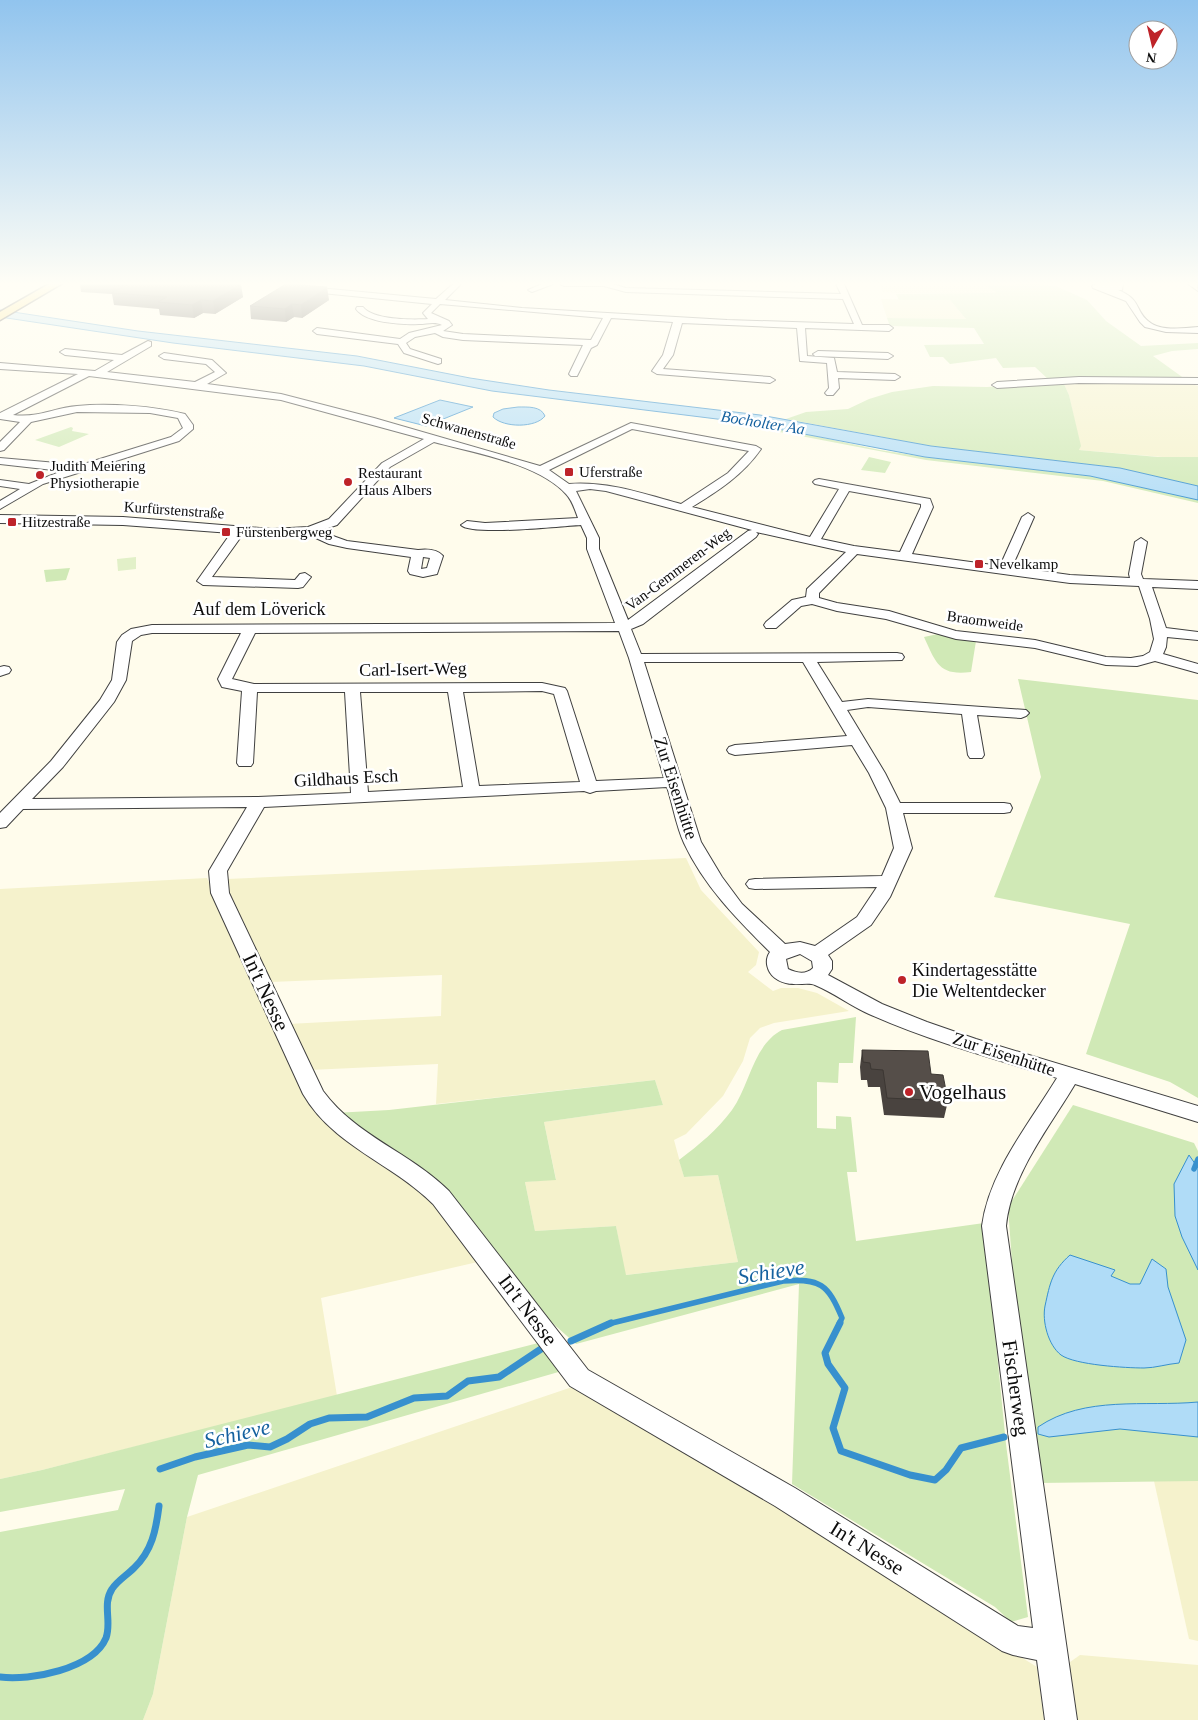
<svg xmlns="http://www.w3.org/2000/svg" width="1198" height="1720" font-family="'Times New Roman',serif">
<rect width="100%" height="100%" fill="#fffcec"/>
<g fill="#f5f2cc">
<path d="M879 284H998L987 286 997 292 993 293H902L883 292Z"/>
<path d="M881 299 950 300 966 319 887 318Z"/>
<path d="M1063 382 1187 383 1198 386V457H1162L1079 450 1080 446 1069 395Z"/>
<path d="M686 858 701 890 759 952 756 965 748 972 773 991 781 988H798L817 993 849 1011 774 1023 760 1028 750 1038 743 1061 723 1096 686 1134 674 1140 684 1177 718 1175 738 1262 625 1275 616 1226 535 1231 525 1182 556 1179 544 1122 663 1105 655 1080 436 1104 438 1064 310 1070 288 1024 441 1016 442 975 271 982 225 883 227 879Z"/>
<path d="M207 878 319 1116 331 1127 429 1196 482 1261 321 1298 337 1396 42 1470 0 1479V889Z"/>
<path d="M581 1384 1037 1667 1044 1720H143L153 1694 187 1517Z"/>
<path d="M1154 1481H1198V1641L1189 1639Z"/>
<path d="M1080 1655 1198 1665V1720H1071L1063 1667Z"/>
</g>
<g fill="#d0e9b6">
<path d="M1037 284 1056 286 1087 300 1106 321 1141 346 1198 343V349L1172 351 1153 356 1185 379 1049 380 1035 367 1003 368 996 358 950 364 943 357H930L924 345 984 344 974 328 890 326 887 318 966 319 950 300H899L896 294 993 293 996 292 987 286 988 285Z"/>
<path d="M1063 382 1069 395 1081 446 1079 450 1158 457H1198V486L1120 468 931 446 786 419 806 412 848 409 869 399 892 392 933 386 987 387Z"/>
<path d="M768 426 880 450 925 457 1090 476 1198 500V503L1103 481 926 460 764 429Z"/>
<path d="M71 427 73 428 72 431 89 434 59 447 35 440Z"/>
<path d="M869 457 891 462 885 473 861 470Z"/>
<path d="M70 568 66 580 46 582 44 570Z"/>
<path d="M938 634 976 641 971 672C939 676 936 663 924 637Z"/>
<path d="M1018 679 1198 700V1098L1170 1082 1086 1054 1130 924 994 897 1041 777Z"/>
<path d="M856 1017 853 1063H839L838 1083 817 1082V1128L836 1129V1116L851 1117 857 1172H847L856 1241 984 1223 1006 1444 1028 1617 1011 1622 995 1607 792 1484 799 1284 576 1344 549 1320 438 1180 334 1113 389 1110 655 1080 663 1105 544 1122 556 1180 525 1182 535 1231 616 1226 626 1275 738 1262 718 1175 684 1177 679 1160C699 1145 717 1130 732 1110 750 1085 753 1045 782 1030Z"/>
<path d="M1073 1105 1194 1143 1198 1151V1481L1038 1483 1013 1276 1008 1207Z"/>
<path d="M542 1342 562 1371 198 1475 187 1517 153 1694 143 1720H0V1532L118 1510 125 1489 0 1512V1479L42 1470Z"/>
</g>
<path fill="#e2f0c8" d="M136 557V569L118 571 117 559Z"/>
<g fill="#b0dcf7" stroke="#3790ce">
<path d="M0 310 138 331 357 356 470 378 549 390 760 415 931 446 1120 468 1198 486V500L1090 476 925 457 741 422 492 391 364 366 173 343 0 317Z"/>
<path d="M440 400 473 407 426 426 394 418Z"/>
<path d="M518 407C528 407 541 406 545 416 536 428 504 428 493 417L494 413 503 409Z"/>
<path d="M1189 1155 1198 1168V1270L1182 1237 1175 1216 1174 1184Z"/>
<path d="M1070 1255 1115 1270 1111 1276 1130 1284H1140L1152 1259 1166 1269 1168 1287 1186 1340 1179 1363C1167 1364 1155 1368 1144 1368 1126 1368 1075 1365 1061 1355 1048 1345 1042 1321 1045 1306 1050 1283 1052 1271 1070 1255Z"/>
<path d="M1198 1402V1437L1120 1429 1049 1437 1038 1434V1427C1085 1395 1145 1407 1198 1402Z"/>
</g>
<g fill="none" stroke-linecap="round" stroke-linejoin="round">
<g stroke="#3790ce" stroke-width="5.5">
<path d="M1194 1169 1198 1159"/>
<path d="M608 1324 783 1281C820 1278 828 1284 842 1318L839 1324"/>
</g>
<g stroke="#3790ce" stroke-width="7">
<path d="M840 1323 825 1353 828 1364 845 1388 833 1428 841 1451 910 1475 935 1480 946 1470 961 1448 1004 1437"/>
<path d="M571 1341 611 1323"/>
<path d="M160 1469 195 1457 248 1445 270 1447 287 1439 310 1424 329 1418 367 1417 414 1398 447 1396 468 1381 499 1377 541 1349"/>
<path d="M0 1677C30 1681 93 1669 106 1638 112 1622 102 1604 112 1589 117 1581 127 1575 134 1568 152 1551 156 1530 159 1506"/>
</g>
<defs>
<g id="minor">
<path d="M292 284H300L298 286 436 299 453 284H461L445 300 522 308 727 320 854 324 843 299 626 292 604 286H564L560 284H612L626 288 841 294 836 284H844L862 325H889L893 328 889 331 805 328 807 356 834 358 837 372 895 374 900 377 895 380 838 378 839 388 833 395H827L825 393 829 388 827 363 800 361 797 328 682 323 673 355 663 369 770 377 775 380 770 383 657 374 652 371 663 355 673 322 611 318 597 345 591 348 577 376H571L569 374 583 345 463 340 443 337 435 333 415 337 406 343 410 349 441 359V363L438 364 404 353 398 344 317 334 313 331 317 328 400 339 409 333 442 325C435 321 427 324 419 324 403 325 366 323 356 309L357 307H363C373 320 412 320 428 319L423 313 432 304 292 290 288 288ZM440 304 603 318 591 340 463 334 443 331 452 325 449 321 431 313Z"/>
<path d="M542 284H553L532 292 528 290Z"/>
<path d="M1095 284H1123L1122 290H1118C1142 300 1134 309 1148 321 1160 332 1183 328 1198 327V333L1166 332 1145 327 1140 322 1126 301 1093 288 1092 286Z"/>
<path d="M1188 284H1197L1198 291Z"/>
<path d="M148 341 151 342V346L107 372 195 382 215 372 206 364 164 359 159 356 164 353 212 360 226 373 207 384 281 394 374 418 540 466 631 423 756 446 761 449C743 475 718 491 692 507L810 537 839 489 815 484 813 482 815 480 819 479 930 499 933 507 912 554 1000 566 1022 517 1028 513 1034 517 1012 567 1070 575 1130 578 1129 574 1135 542 1141 538 1147 542 1141 574 1143 579 1198 581V589L1152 587 1166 628 1198 632V640L1167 637 1166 647 1163 654 1198 664V673L1155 661 1137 666 1106 665 1035 648 956 639 886 619 837 611 812 604 801 606 776 628H766L764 625 766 622 792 600 806 597 807 589 846 552 756 532 758 534 756 537 643 624 631 629 641 654 897 653 902 654 904 657 902 660 817 662 842 702 868 699 1026 710 1029 713 1026 716 1021 718 977 715 984 755 982 758H970L968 755 962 714 868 707 847 710 885 773 900 803H1004L1010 804 1012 808 1010 812 1004 813H903L912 848 890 897 871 925 828 955 832 961V969L828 975 882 1004 927 1022 976 1039 1198 1106V1122L1075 1084C1049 1128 1011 1174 1006 1226L1077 1720H1045L1037 1660 1013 1655 1002 1651 775 1506 570 1386 433 1204C392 1163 333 1146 303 1094L211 893 209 871 247 807 23 809 6 827 0 828V813L51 761 100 700 112 680 117 642 122 635 131 629 152 625 615 623 587 549V538L581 525C562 526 471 536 461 525L467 521 485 523 578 518C575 510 572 500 566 494 538 463 474 453 434 442L390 467 337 525 319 531 347 541 418 550C427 549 437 549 443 556L437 574 423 577 410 574 408 571 411 557 347 548 329 544 307 534 272 537 243 534 212 577 295 580 300 574 305 573 311 577 303 587 298 588 203 585 197 581 231 533 123 525 0 523V515L123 517 272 529 308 527 329 519 382 463 424 439 281 400 89 376 13 415C39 418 53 408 77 406 109 403 154 406 185 414L193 425V429L179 441 43 484 0 509V501L20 489 0 486V480L29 484 62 471 0 464V458L57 463 74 467 171 437 183 428 178 418 150 413 77 412 31 422 4 450 0 451V442L20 422 0 419V413L78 374 0 369V363L95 371 114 360 65 355 60 352 65 349 122 355ZM632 429 749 451 728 473 681 504C644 494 608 481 569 484L549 470ZM590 489 606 491 752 530 748 531 628 620 599 549V538L576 491ZM849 491 921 504V507L900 552 854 546 821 539ZM857 554 1070 583 1139 586 1150 619 1154 639 1150 652 1143 656 1131 658 1106 657 1035 640 956 631 889 611 837 603 819 598V593ZM423 557 430 558 427 568 421 569ZM619 631 629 658 664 778 596 781 567 691 565 688 542 683 254 684 232 679 255 633ZM152 633H241L218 679 222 687 242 691 237 763 239 766H251L253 763 257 692H345L351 793 258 797 32 799 63 767 114 702 126 680 132 641 141 635ZM644 662H803L847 736 735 745 729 747 727 750 729 753 735 755 852 745 869 773 886 808 894 848 882 876 755 879 749 880 746 884 749 888 755 889 877 887 857 917 815 946 800 942 785 944 742 904 722 877 701 842ZM542 691 554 694 580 782 479 786 463 692ZM360 692H448L463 787 368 792ZM667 787C673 805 676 826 684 843 704 886 737 919 770 952 764 960 767 972 775 978 790 989 806 981 815 985 834 993 851 1006 869 1014 930 1041 994 1059 1057 1078 1029 1124 989 1172 982 1226L1033 1628 1018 1626 795 1488 588 1370 449 1191C410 1152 357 1137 323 1091L229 893 227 871 264 807 584 791 590 793 596 791ZM800 954 812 961 813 968C806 975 796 973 788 969L786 959Z"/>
<path d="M818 351 888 353 893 356 888 359 815 356 813 354Z"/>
<path d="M1079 377 1198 378V384L1079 383 997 388 992 385 997 382Z"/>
<path d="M4 666 9 667 11 670 9 673 0 676V667Z"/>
</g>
<path id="major" d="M49 284H61L0 320V312Z"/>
</defs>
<use href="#minor" stroke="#404040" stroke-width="2"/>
<use href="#major" stroke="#1e1e1e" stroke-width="3"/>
<use href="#minor" fill="#fff" fill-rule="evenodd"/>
<use href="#major" fill="#fad761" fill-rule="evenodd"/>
</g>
<g fill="#49433f">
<path d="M80 284H234L243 297 215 314 203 313 194 318 160 315 159 309 114 305 112 294 81 292Z"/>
<path d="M329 300 302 318 294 317 286 322 251 319 250 306Z"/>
<path d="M862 1050 931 1074 948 1101 944 1118 884 1115 880 1087H868L867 1080H861L860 1067Z"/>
</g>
<g fill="#3c3733">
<path d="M114 284H135L113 293 112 285Z"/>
<path d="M241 284 243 297 215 314 213 301Z"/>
<path d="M327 287 329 300 302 318 301 305Z"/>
<path d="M201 300 203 313 194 318 192 305Z"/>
<path d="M292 304 294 317 286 322 285 309Z"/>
</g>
<g fill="#554e49" stroke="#3c3733">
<path d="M98 284H114L112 285Z"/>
<path d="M129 284H241L213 301 201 300 192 305 158 302 167 297 112 293Z"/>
<path d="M286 284 327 287 301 305 292 304 285 309 250 306Z"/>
<path d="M862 1050 928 1051 931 1074 943 1075 948 1101 887 1098 883 1070 871 1069 870 1063 863 1062Z"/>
</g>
<linearGradient id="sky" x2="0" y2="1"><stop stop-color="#91c4ee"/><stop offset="0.54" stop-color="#fffef6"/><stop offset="1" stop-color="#fffef6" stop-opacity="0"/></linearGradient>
<rect width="1198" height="525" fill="url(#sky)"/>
<g fill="#be2329" stroke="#fff" stroke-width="2">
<rect x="564" y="467" width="10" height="10" rx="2.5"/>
<circle cx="40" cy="475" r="5"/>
<circle cx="348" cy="482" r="5"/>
<rect x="7" y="517" width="10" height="10" rx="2.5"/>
<rect x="221" y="527" width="10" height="10" rx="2.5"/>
<rect x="974" y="559" width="10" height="10" rx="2.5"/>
<circle cx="902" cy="980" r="5"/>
<circle cx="909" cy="1092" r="5"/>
</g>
<g text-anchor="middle" stroke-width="5" stroke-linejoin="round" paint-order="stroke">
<g font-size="15" fill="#0d0d0d" stroke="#fff">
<text transform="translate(469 431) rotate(16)" y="5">Schwanenstraße</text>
<text transform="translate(174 510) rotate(4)" y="5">Kurfürstenstraße</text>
<text transform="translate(678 569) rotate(-37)" y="5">Van-Gemmeren-Weg</text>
<text transform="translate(985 621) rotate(8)" y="5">Braomweide</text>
</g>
<g font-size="15" fill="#0d0d0d" stroke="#fff" text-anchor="start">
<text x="50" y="471">Judith Meiering<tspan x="50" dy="17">Physiotherapie</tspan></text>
<text x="579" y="477">Uferstraße</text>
<text x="358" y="478">Restaurant<tspan x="358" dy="17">Haus Albers</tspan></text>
<text x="22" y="527">Hitzestraße</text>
<text x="236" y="537">Fürstenbergweg</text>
<text x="989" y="569">Nevelkamp</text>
</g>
<g font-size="16" font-style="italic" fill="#15619f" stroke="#fff">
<text transform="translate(763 422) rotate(9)" y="6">Bocholter Aa</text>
</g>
<g font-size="18" fill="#0d0d0d" stroke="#fff">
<text x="259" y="615">Auf dem Löverick</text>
<text transform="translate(413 669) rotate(-1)" y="6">Carl-Isert-Weg</text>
<text transform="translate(346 778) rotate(-3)" y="6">Gildhaus Esch</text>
<text transform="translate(676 788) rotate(72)" y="6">Zur Eisenhütte</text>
<text transform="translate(1004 1054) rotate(18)" y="6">Zur Eisenhütte</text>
</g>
<g font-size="18" fill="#0d0d0d" stroke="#fff" text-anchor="start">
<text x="912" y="976">Kindertagesstätte<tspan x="912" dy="21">Die Weltentdecker</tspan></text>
</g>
<g font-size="21" fill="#0d0d0d" stroke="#fff">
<text transform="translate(266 992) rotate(65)" y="7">In't Nesse</text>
<text transform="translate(528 1310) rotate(53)" y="7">In't Nesse</text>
<text transform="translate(1016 1388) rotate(82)" y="7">Fischerweg</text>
<text transform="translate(867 1548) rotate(32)" y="7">In't Nesse</text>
</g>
<g font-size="21" fill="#0d0d0d" stroke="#fff" text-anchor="start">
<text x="919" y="1099">Vogelhaus</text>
</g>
<g font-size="22" font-style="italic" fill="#15619f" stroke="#fff">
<text transform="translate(771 1271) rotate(-9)" y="8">Schieve</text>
<text transform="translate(237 1433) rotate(-13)" y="8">Schieve</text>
</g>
</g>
<g transform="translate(1153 45) rotate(188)"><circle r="24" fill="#ffffff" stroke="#9e9e9e"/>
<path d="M0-4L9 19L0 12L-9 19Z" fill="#be2329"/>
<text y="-8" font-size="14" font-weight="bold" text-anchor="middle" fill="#0d0d0d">N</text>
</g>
</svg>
